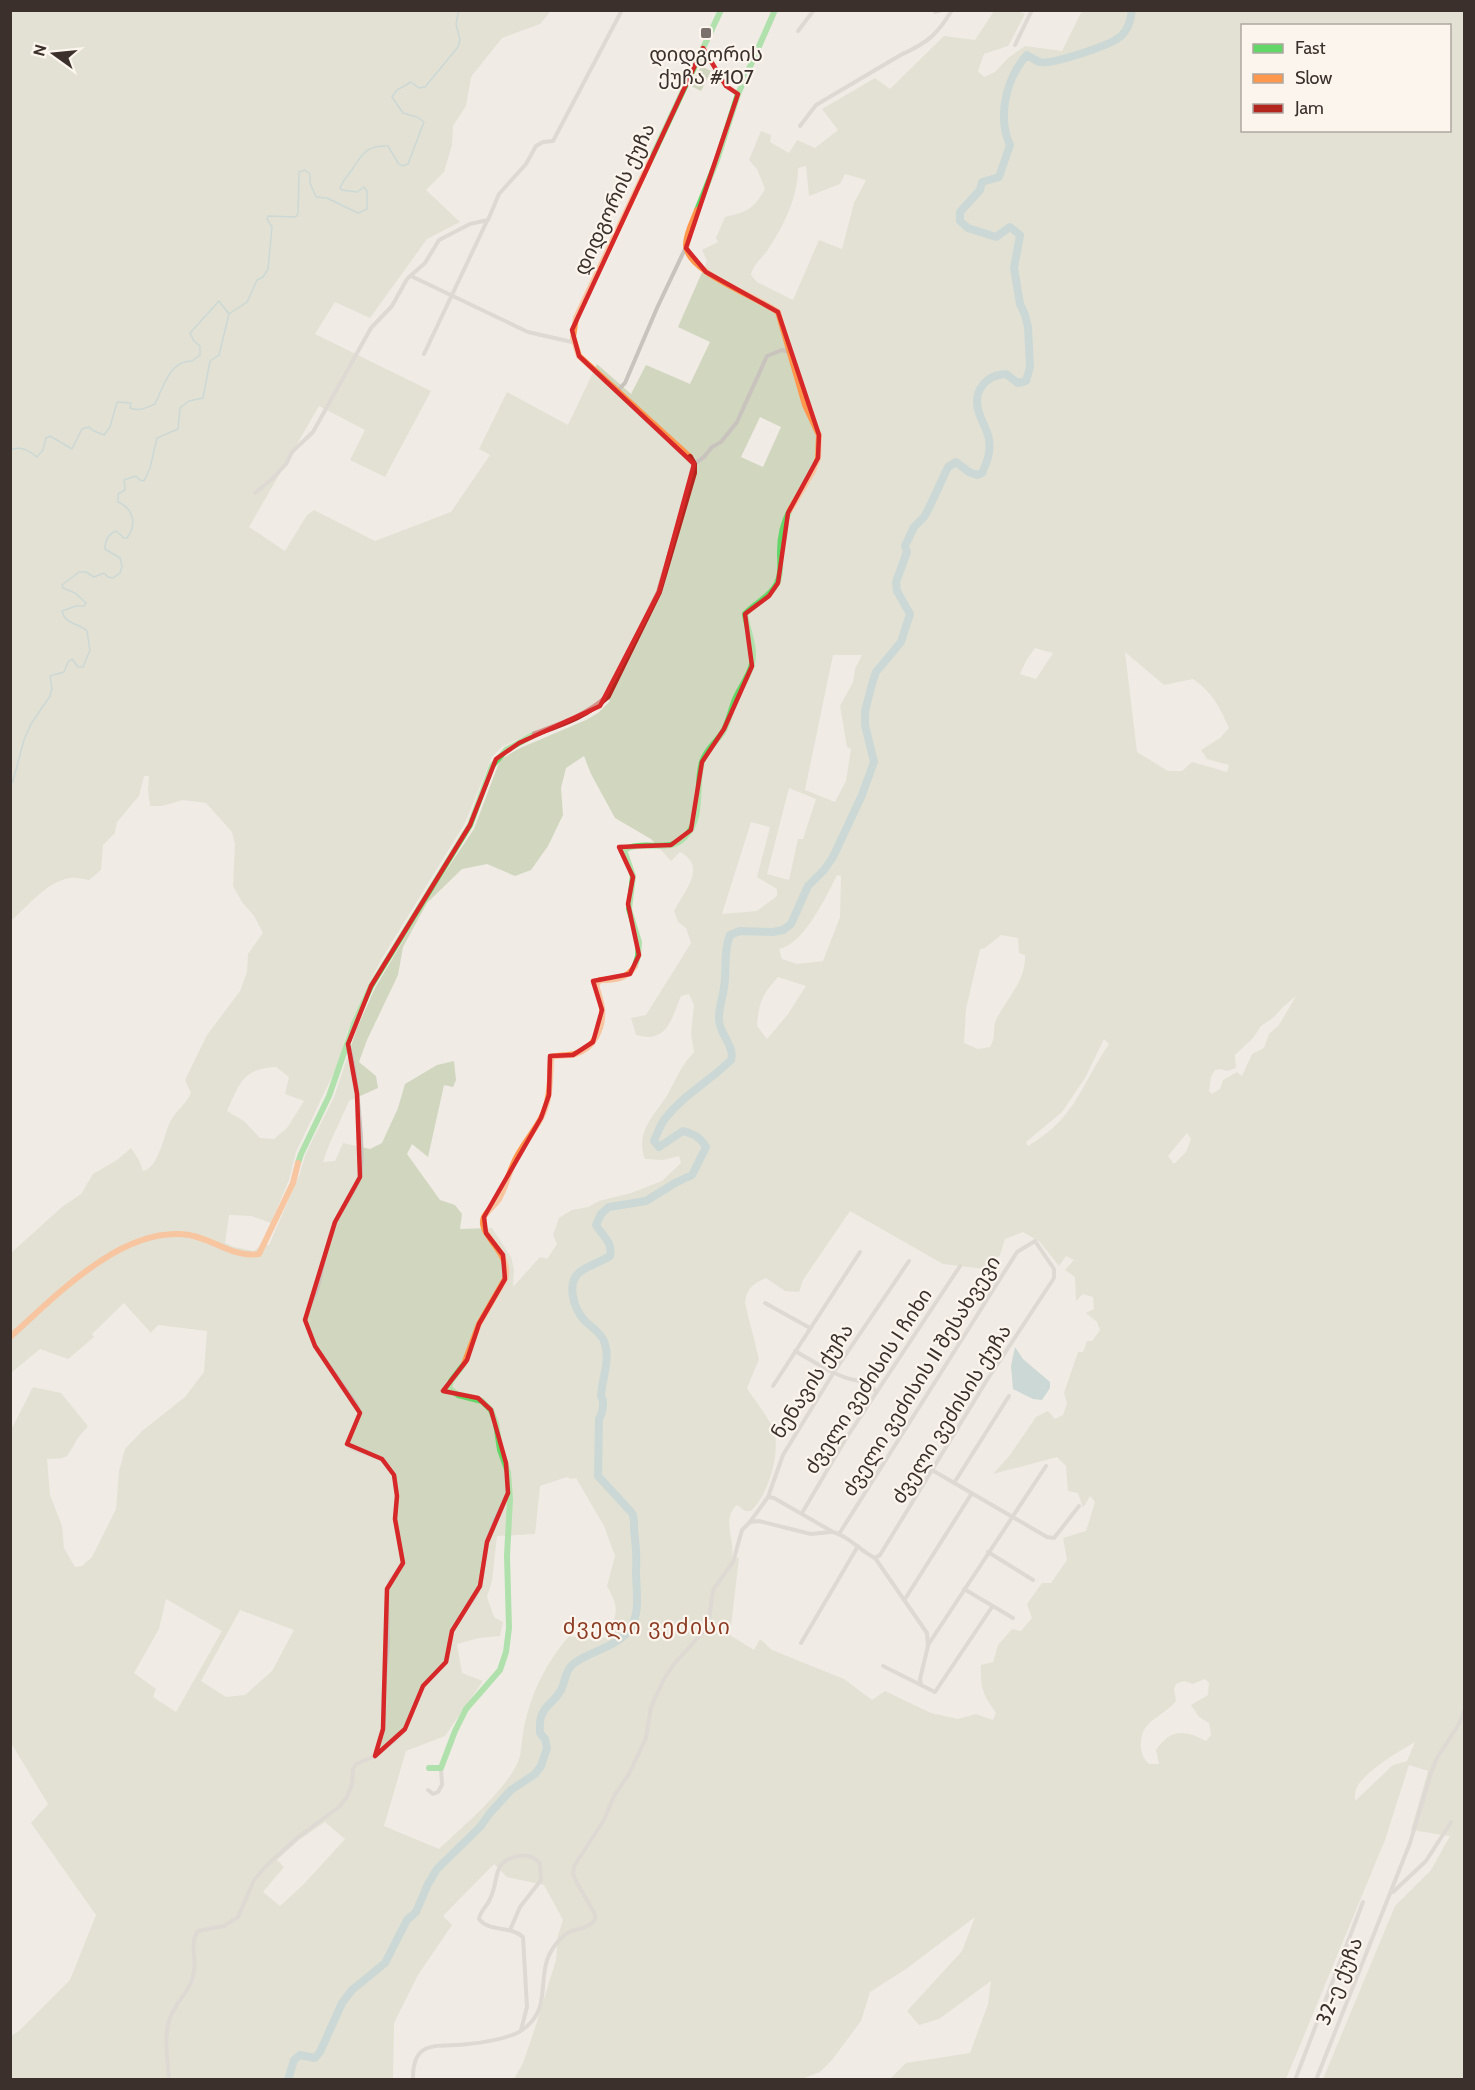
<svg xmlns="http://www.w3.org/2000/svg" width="1475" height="2090" font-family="Cabin,'Noto Sans Georgian',sans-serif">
<rect width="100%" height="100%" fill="#f0ebe5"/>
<g fill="#d1d6bf" fill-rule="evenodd">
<path d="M10 11H551L540 24 502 38 471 77 466 106 453 126 452 145 444 172 426 190 460 222 427 239 370 318 335 302 315 334 431 391 385 477 350 460 365 430 319 406 249 527 285 551 307 515 314 510 375 541 451 512 490 455 479 449 507 392 568 425 597 364 631 394 646 365 690 384 710 342 678 327 707 261 702 250 718 242 716 238 725 217C747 212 754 209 765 189L757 169 749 160 761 131 771 135 770 142 789 153 797 140 815 148 838 130 822 109 875 78 890 89 944 36 975 40 994 11H1018L1025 14 1008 46 984 54 978 71 984 77 995 72 1008 58 1025 46 1062 51 1082 11H1464V2079H1323L1395 1906 1431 1870 1450 1836 1411 1830 1428 1771 1409 1765 1385 1840 1286 2079H890L906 2063 970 2053 988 2004 991 1981 939 2019 919 2025 907 2011 962 1951 975 1917 906 1969 870 1992 861 2021 832 2060 820 2072 802 2079H514L523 2063 534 2031 556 1960 558 1935 563 1920 544 1885 507 1877 494 1864 443 1916 452 1925 418 1975 394 2023 393 2078 11 2079V2036L19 2031 70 1980 96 1915 31 1823 48 1804 11 1743V1430L33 1387 61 1393 88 1426C84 1431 78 1437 75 1443 65 1460 68 1458 47 1459L50 1495 62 1526 64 1548 75 1567 82 1566 92 1557 116 1509 119 1471 125 1449 142 1431 185 1397 204 1372 207 1331 158 1325 151 1333 124 1303 92 1334 94 1337 68 1359 40 1349 11 1373V1253L62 1207 81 1194 93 1174 117 1160 131 1148 139 1160 143 1171C159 1168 164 1133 171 1120 177 1110 186 1104 191 1093L185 1080 207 1035 240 991 247 972 248 954 263 933 254 916 242 902 233 886 235 844 232 832 206 803 183 800 162 806H150L148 790 149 776H144L139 796 117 822 115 833 103 845 101 870 89 880C83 879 76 877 70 878 46 882 28 906 11 921ZM1242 26H1450V130H1242ZM806 166 809 196 840 184 845 174 866 180 854 203 842 249 819 240 793 300 757 282 751 275C753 265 761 259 767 251 783 227 798 198 798 168ZM760 417 781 427 763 467 741 457ZM1035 648 1053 653 1036 679 1020 674 1026 661ZM1125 652 1164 685 1193 679C1213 693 1219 706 1229 728L1220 738 1201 750 1207 759 1229 765 1227 772 1192 762 1182 771H1168L1137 752ZM833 655H862L855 669 853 682 840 706 847 747 851 749 846 781 835 802 805 790ZM603 696 610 701 598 713 586 720 518 749 500 760 474 829 433 890 375 988 357 1028 334 1097 306 1153 299 1176 269 1245 260 1246 254 1251 234 1247 225 1243 229 1215 251 1216 271 1223 289 1180 296 1152 338 1064 346 1035 368 985 381 960 465 823 492 757 503 746 586 710ZM584 756 591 774 615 818 651 839 671 861 680 852C708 867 684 891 674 911L678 922 686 928 691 943 646 1015 631 1018 636 1035C667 1044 671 1020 681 996L689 994 694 1005 691 1034 694 1052C680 1068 679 1074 669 1092 657 1114 634 1130 645 1159L663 1160 679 1156 681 1163 662 1181 631 1193 599 1201 588 1207 572 1210 559 1218 553 1235 557 1244 547 1259 540 1257 513 1287 514 1270 511 1257 492 1228 460 1229 462 1214 455 1205 440 1200 407 1154 412 1144 428 1157 444 1085 453 1087 456 1080 454 1061 437 1065 405 1084 398 1108 382 1143 370 1149 343 1143 335 1161 323 1162 329 1145 349 1101 378 1088 376 1076 359 1062 367 1040 398 975 403 947 427 903 462 869 487 864 515 876 531 870 548 846 563 815 561 788 566 768ZM789 788 816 799 803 839H798L789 880 767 874ZM751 822 770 827 757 877 777 889V896L757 911 722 914ZM837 875 841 876 840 917 823 961 797 964 782 959 779 949C804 944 826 897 837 875ZM1001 935 1018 938 1019 953 1025 955C1026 981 1007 998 996 1020 992 1029 997 1035 990 1047L978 1049 964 1043 966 1009 980 949 985 948ZM778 977 806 986 788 1014 767 1039 757 1026C759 1002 762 995 778 977ZM1296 996 1279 1025 1269 1034 1264 1048 1252 1054 1242 1076 1237 1072 1223 1080 1220 1089 1212 1094 1209 1091 1211 1077 1215 1070 1221 1069 1227 1071 1236 1068 1235 1055 1253 1038 1261 1026 1274 1017 1283 1007ZM1104 1039 1109 1044C1080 1086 1077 1117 1028 1146L1026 1142 1062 1112 1085 1078ZM276 1067 289 1077 285 1094 304 1101 287 1128 274 1139 260 1138 244 1121 227 1111C240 1083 242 1069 276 1067ZM1187 1133 1191 1139 1186 1152 1174 1164 1168 1156ZM850 1211 943 1264 985 1269 1000 1255 1005 1239 1023 1232 1040 1242 1059 1266 1066 1256 1074 1260 1065 1270 1075 1277 1076 1301 1083 1294 1093 1297 1094 1309 1086 1313 1097 1322 1100 1330 1092 1341H1087L1083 1352H1078L1064 1393 1067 1403 1063 1415 1055 1419 1048 1411 1036 1417 1010 1455 993 1474 1057 1457 1066 1466 1068 1491 1078 1493 1083 1508 1090 1496 1095 1502 1086 1531 1063 1538 1067 1560 1051 1583H1042L1027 1604 1032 1618 1021 1631 1012 1629 998 1645 993 1662 981 1665C980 1688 983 1695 996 1713L993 1720 976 1714 958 1719 931 1713 885 1691 872 1700 844 1679 772 1650 760 1639 754 1650 730 1635 739 1558 732 1556C735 1539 721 1519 737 1505L745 1511H751C768 1496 782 1450 773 1428 766 1414 755 1401 747 1388L759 1359 745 1303C746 1289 754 1283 766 1278L785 1291 799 1292 803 1280ZM567 1477 571 1479 576 1478 604 1526 615 1556 607 1586C621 1611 615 1611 610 1637L588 1639 569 1636C546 1663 531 1692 524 1727 522 1737 522 1749 519 1759 508 1789 462 1827 439 1849L384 1826 406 1751 445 1736 483 1681 462 1673 457 1644 479 1638 500 1636 503 1622 494 1617 487 1597 492 1581 497 1536 535 1534 540 1486ZM166 1599 222 1631 176 1712 153 1697 156 1689 134 1673 159 1629ZM240 1610 294 1630 272 1671 245 1695 226 1697 201 1681ZM1205 1679 1209 1683 1208 1695 1191 1705 1199 1717 1209 1723 1211 1735 1206 1741C1184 1729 1170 1729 1156 1750L1159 1764H1149C1143 1758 1140 1751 1141 1742 1142 1720 1163 1717 1176 1701L1174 1689 1176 1684 1184 1681 1193 1684ZM1415 1742 1407 1761 1393 1765 1355 1801C1355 1797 1355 1790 1357 1787 1366 1771 1399 1751 1415 1742ZM325 1822 345 1839 304 1884 280 1906 263 1892 284 1867 277 1860 299 1840Z"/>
<path d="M701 66 711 71 701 91 691 86Z"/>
</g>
<path fill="#a1c2c1" d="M1015 1347 1023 1359 1050 1382V1388L1042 1400 1033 1399 1013 1389 1011 1366Z"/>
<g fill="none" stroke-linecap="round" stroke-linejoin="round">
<g stroke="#a1c2c1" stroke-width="1.5">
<path d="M10 450C21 445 29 451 37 457L43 450 46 438 50 436 72 449 82 429 89 427 94 431 104 435 110 427 117 402 131 403 130 408C140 412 147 407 155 404 163 388 170 360 192 361L200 355V346L194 341 190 333 219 301 229 314 247 302 257 280 263 277 268 269 272 227 267 219 268 216 296 217 298 213 299 172 305 170 310 174V183L316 197 327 198 358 213 367 209V191L364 187 357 192 342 190 340 188C343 180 346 178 351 171 362 155 365 145 388 146L398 163 402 166 408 164 424 122 417 117 403 113 392 97 397 90 411 82 419 88 425 87 458 47 460 40 456 24 459 10"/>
<path d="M10 785 13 781 24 740 31 724 50 696 52 689 50 676 64 672 68 662 72 659 78 667H83L90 650 87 631C79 623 65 625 62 611L76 606H84L86 603 75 593 63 588 62 585 79 572H86L94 577 104 573 108 577 113 578 120 573 122 566 120 558 105 549C105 541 108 534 116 531L124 538H127C137 524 134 509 118 502V494L125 490 124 480 136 476 140 480 144 481 150 468 157 438 178 429 180 408 189 401 203 398 210 361 219 355 229 314"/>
</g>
<path stroke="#a1c2c1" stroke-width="8" d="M288 2080 294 2060 300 2055 315 2058 320 2052 342 2003 352 1990 385 1963 407 1920 416 1912 428 1884 437 1869 480 1827 490 1813 511 1790 535 1774 541 1766 547 1748 545 1739 540 1733C538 1705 551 1708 561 1690 566 1681 564 1673 572 1665 588 1651 617 1648 630 1629 641 1612 636 1590 636 1571 637 1556 636 1545 634 1530 634 1523 635 1519 632 1513L598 1476 599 1419C602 1413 605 1403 601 1396 602 1378 611 1359 604 1341 600 1332 591 1327 585 1321 578 1313 574 1306 573 1296 568 1268 591 1268 610 1256 613 1242 603 1237 596 1225L601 1214 609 1207 646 1201 675 1183 692 1175 706 1147C700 1137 694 1134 683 1131L659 1147 654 1141C657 1134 660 1126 664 1120 683 1095 710 1081 731 1060 735 1046 720 1035 719 1020 718 1010 723 997 724 987 727 969 723 952 730 935L740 931 773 932 783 930 791 924 808 886 824 870 833 857 862 795 874 762 865 725V711L872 684 876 672 901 642 910 614 897 591 896 582 907 552 905 546 914 527 924 517 929 508 948 467 956 462 969 472 977 475 982 473C987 462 991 452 989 440 988 431 982 422 979 413 972 392 985 375 1006 374L1018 383 1026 381 1030 367 1028 327 1025 315 1020 304 1014 268 1020 235 1010 227 996 237 968 228 960 221V212L980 190 982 182 999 177 1010 145C997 117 1006 78 1027 55 1031 57 1036 61 1040 62 1051 65 1112 45 1121 36 1128 30 1131 19 1132 10"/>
<g stroke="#c9c3be" stroke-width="4">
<path d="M935 12 942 10"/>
<path d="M798 31 814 10"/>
<path d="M1015 45 1032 10"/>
<path d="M703 49 726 86 738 94"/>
<path d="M903 54C928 42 937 35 952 10"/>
<path d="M800 126 816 105 904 53"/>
<path d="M411 276 528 332 572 342"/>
<path d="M424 354 487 221"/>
<path d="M617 391 625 383 657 308 685 249"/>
<path d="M694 464 704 457 712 447 721 442 737 422 767 356 782 350 789 352"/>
<path d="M255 493 273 478 286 464 292 452 313 432 371 328 392 306 407 279 425 263 439 240 470 224 488 220 499 194 526 164 536 146 543 142 553 141 622 10"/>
<path d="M348 1045C356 1063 365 1157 360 1176 356 1191 343 1206 336 1220 326 1241 324 1264 318 1286 314 1298 307 1308 305 1320L315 1346 356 1404 360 1413 347 1444 350 1448 382 1459 394 1475 397 1496 395 1519 403 1563 389 1582 387 1589 388 1645 383 1695V1729L375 1756"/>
<path d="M765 1303 810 1328"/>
<path d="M795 1351C813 1361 843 1382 864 1381L877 1392"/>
<path d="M773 1386 860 1252"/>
<path d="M932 1470 1047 1537 1054 1538 1079 1506"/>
<path d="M954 1483 1009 1396"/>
<path d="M768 1497 774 1498 833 1532C849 1536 860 1551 875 1558L880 1555 987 1380 1054 1278V1269L1035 1241 1017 1252 839 1534"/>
<path d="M802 1513 845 1440 960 1266"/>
<path d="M750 1522 768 1497 783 1455 794 1437 834 1372 909 1261"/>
<path d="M988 1552 1033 1580"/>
<path d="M875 1558 927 1633 928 1646 920 1679 921 1685 935 1692 992 1607"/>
<path d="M964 1589 1013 1618"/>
<path d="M905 1599 972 1493"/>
<path d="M801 1643 858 1546"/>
<path d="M928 1645 1046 1466"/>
<path d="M883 1666 921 1685"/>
<path d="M428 1790 433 1794 438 1792 442 1785 441 1768"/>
<path d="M1393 1892 1426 1861 1451 1822"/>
<path d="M510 1930 520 1907 541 1880 540 1863C534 1857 528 1854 519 1856 491 1861 500 1878 490 1899 487 1907 481 1909 479 1919 490 1933 510 1925 523 1937L527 2007 521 2030"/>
<path d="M169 2080C168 2061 163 2036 170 2018 176 2001 191 1991 194 1972 197 1959 189 1943 198 1931L224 1926 238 1917 254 1880 267 1865 297 1838 339 1807 347 1797 352 1784 353 1769 356 1764 375 1756 397 1739 405 1729 423 1686 446 1662 452 1631 459 1619 475 1598 480 1586 487 1542 495 1520 508 1493"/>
<path d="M413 2080C412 2037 439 2048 468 2044 482 2043 511 2038 522 2030 552 2010 537 1981 549 1955 554 1945 564 1932 575 1930 583 1928 589 1927 595 1920V1914L577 1883 573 1874 574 1866 604 1820 614 1796 629 1774 638 1755 646 1738 651 1707 664 1679 674 1664 705 1630 709 1620 713 1590 733 1562 742 1530 750 1522 759 1521 811 1534 831 1532"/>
<path d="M1295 2080 1363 1902"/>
<path d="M1316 2080 1410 1843 1431 1773 1437 1758 1459 1724 1464 1711"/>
</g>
<g stroke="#63d668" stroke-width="6">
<path d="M650 161 721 10"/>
<path d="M697 210 717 160 738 94 775 10"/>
<path d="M635 966 638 956 639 942 629 909 633 876 624 850C643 839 670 854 685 837 704 818 695 786 702 762 706 750 716 742 723 732 729 721 731 708 736 697 741 686 749 676 752 664 756 647 747 630 745 614 755 603 769 598 776 585 782 575 780 563 780 552 780 538 783 523 790 510"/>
<path d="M298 1163 301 1154 329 1096 354 1024 371 986 470 825 492 766 506 750 535 734"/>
<path d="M429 1768H441L455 1731 466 1709 500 1670 506 1652 509 1628 507 1556 510 1499 508 1472 500 1450 496 1423 491 1410 482 1401 458 1395 449 1388 451 1381 464 1364"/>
</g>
<g stroke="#ff974d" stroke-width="6">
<path d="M650 161 576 318 573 337 579 356 690 457"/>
<path d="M697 210C693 221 686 233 686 245 686 272 758 297 778 312L805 405 819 435 818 458 813 471 790 510"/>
<path d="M10 1337C55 1297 122 1225 189 1235 214 1239 233 1258 259 1254L293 1183 298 1163"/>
<path d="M464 1364 479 1324 505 1279C513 1252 476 1235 484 1217 488 1210 495 1205 499 1199 506 1187 509 1172 515 1160 522 1146 532 1134 540 1120 551 1101 550 1079 551 1057 559 1055 567 1056 575 1054 594 1049 604 1027 602 1008 601 1000 598 993 596 985L600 980C615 980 627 979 635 966"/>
</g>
<path stroke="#b3261e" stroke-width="6" d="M535 734C562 724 587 716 608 696L659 592 694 473V464L690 457"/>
</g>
<path d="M0 0H1475V2090H0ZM703 48 726 86 738 94 686 248 706 272 778 312 819 435 818 458 788 513 778 583 769 596 745 614 752 666 724 729 702 762 691 830 671 845 619 847 633 877 628 904 639 955 630 974 593 981 602 1010 593 1042 573 1055 550 1056 549 1095 541 1118 484 1217 486 1233 503 1255 505 1279 479 1324 467 1360 443 1391 478 1398 491 1410 506 1463 508 1493 487 1542 480 1586 452 1631 446 1662 423 1686 405 1729 375 1756 383 1729 387 1589 403 1563 395 1519 397 1496 394 1475 382 1459 347 1444 360 1413 315 1346 305 1320 335 1222 360 1177 357 1094 348 1044 371 986 470 825 496 759 519 743 600 706 659 592 694 464 579 356 572 330Z" fill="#f0ebe5" fill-opacity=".55" fill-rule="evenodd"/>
<path fill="none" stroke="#d62828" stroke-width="4.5" stroke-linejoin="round" d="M703 48 726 86 738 94 686 248 706 272 778 312 819 435 818 458 788 513 778 583 769 596 745 614 752 666 724 729 702 762 691 830 671 845 619 847 633 877 628 904 639 955 630 974 593 981 602 1010 593 1042 573 1055 550 1056 549 1095 541 1118 484 1217 486 1233 503 1255 505 1279 479 1324 467 1360 443 1391 478 1398 491 1410 506 1463 508 1493 487 1542 480 1586 452 1631 446 1662 423 1686 405 1729 375 1756 383 1729 387 1589 403 1563 395 1519 397 1496 394 1475 382 1459 347 1444 360 1413 315 1346 305 1320 335 1222 360 1177 357 1094 348 1044 371 986 470 825 496 759 519 743 600 706 659 592 694 464 579 356 572 330Z"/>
<rect fill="#7a716c" stroke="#fbf5ee" stroke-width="2" x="700" y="27" width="12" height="12" rx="3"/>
<g text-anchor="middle" stroke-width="4.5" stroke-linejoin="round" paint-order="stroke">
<g font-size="20" fill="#3b302b" stroke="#fbf5ee">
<text x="706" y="61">დიდგორის<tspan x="706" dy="23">ქუჩა #107</tspan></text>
</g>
<g font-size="20" fill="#3b302b" stroke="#fbf5ee">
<text transform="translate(614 199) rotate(-65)" y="7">დიდგორის ქუჩა</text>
<text transform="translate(921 1376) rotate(-58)" y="7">ძველი ვეძისის II შესახვევი</text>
<text transform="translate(812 1381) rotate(-57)" y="7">ნენავის ქუჩა</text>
<text transform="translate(868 1381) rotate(-57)" y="7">ძველი ვეძისის I ჩიხი</text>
<text transform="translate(951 1414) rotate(-58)" y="7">ძველი ვეძისის ქუჩა</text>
<text transform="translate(1339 1981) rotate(-68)" y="7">32-ე ქუჩა</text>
</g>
<g font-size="21" letter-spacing="1.5" fill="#8c3b22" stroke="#fbf5ee">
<text x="647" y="1634">ძველი ვეძისი</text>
</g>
</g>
<rect width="1475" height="2090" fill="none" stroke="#3b302b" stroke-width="24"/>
<rect x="1241" y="24" width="210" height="108" fill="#fbf5ee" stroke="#aea6a0" stroke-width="1.5"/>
<rect x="1253" y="44" width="30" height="9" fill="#63d668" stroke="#aea6a0" stroke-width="1.5"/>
<text x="1295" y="54" font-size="18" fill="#3b302b">Fast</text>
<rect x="1253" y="74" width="30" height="9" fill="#ff974d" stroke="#aea6a0" stroke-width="1.5"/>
<text x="1295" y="84" font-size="18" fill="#3b302b">Slow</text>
<rect x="1253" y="104" width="30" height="9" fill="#b3261e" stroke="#aea6a0" stroke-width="1.5"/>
<text x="1295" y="114" font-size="18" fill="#3b302b">Jam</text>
<g transform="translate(54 54) rotate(285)" stroke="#fbf5ee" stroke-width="4.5" paint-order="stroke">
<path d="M0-4.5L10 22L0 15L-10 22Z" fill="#3b302b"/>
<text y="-9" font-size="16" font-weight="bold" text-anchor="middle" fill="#3b302b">N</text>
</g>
</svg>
